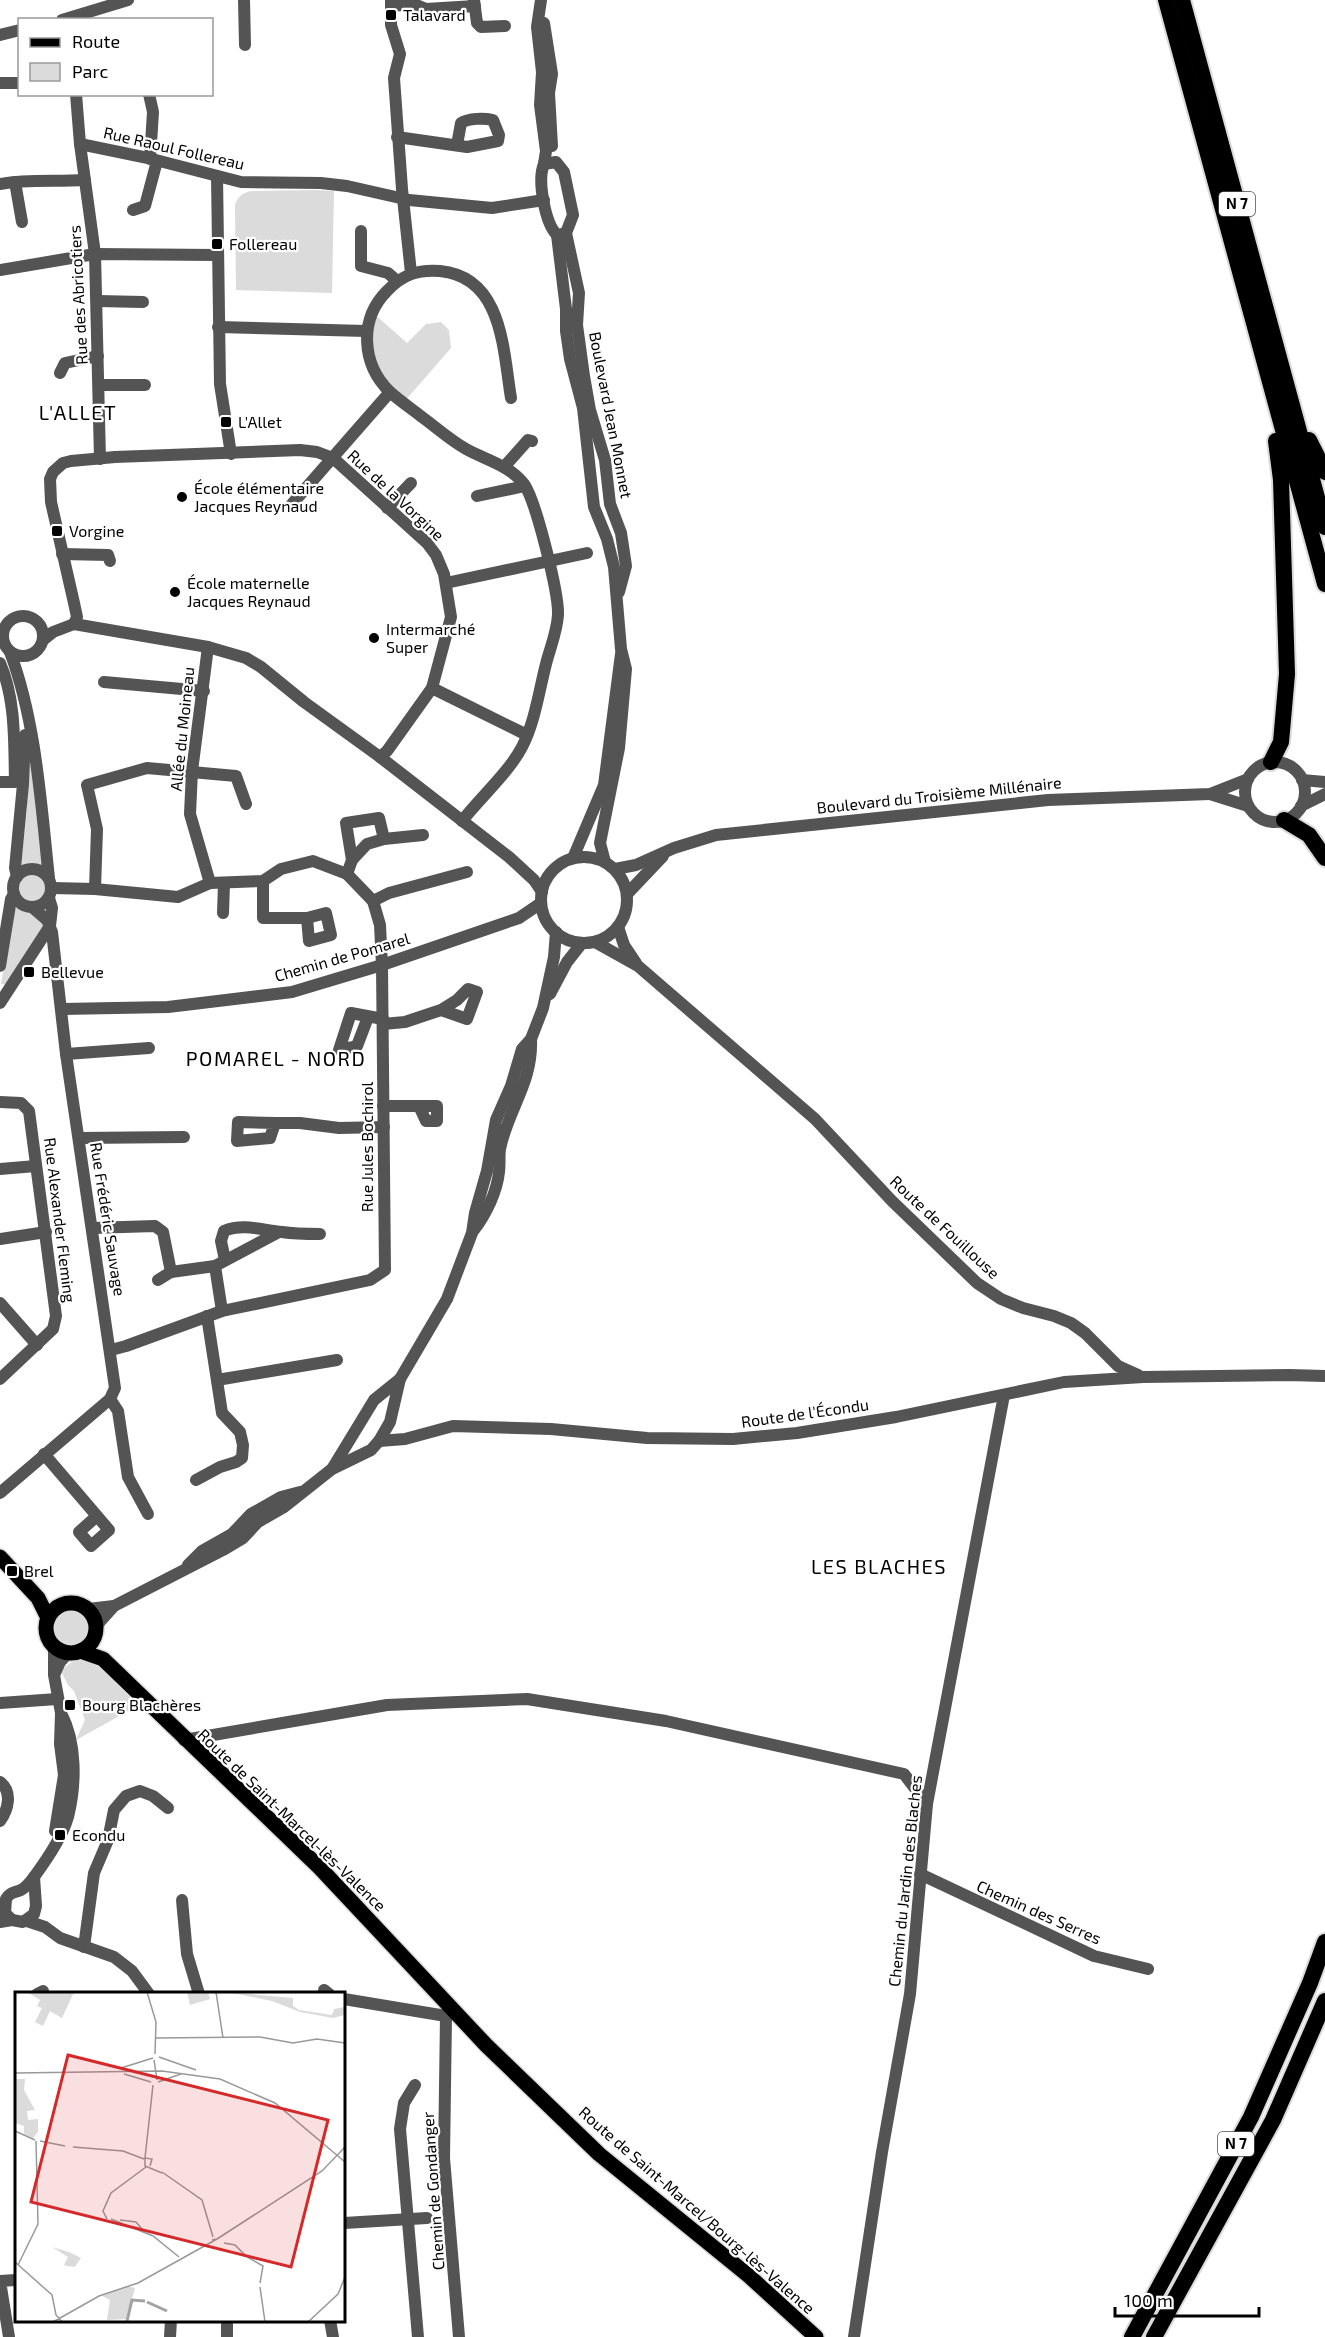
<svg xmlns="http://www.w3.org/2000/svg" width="1325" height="2337" font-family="'Exo 2',sans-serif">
<rect width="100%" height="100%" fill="#fff"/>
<g fill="#dbdbdb">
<path d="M316 190 334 191 332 293 236 290 235 205C238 196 242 193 252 191Z"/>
<path d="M372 312 407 343 426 324 441 322 449 330 451 348 404 402 368 355Z"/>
<path d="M33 763 44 865 34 864 21 867 27 810 28 764Z"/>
<circle cx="32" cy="888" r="14"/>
<path d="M18 907 33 912 46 925 8 985 1 984 13 910Z"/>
<circle cx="71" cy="1627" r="19"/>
<path d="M87 1659 95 1663 139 1705 76 1740 85 1720 74 1691 68 1685 62 1673C66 1662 76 1660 87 1659Z"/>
</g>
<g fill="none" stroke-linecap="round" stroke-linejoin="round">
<defs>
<g id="major">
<path d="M0 1557 38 1598 48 1618"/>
<circle cx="71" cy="1628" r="25"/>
<path d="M80 1651 103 1659 320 1868 486 2045 599 2154 749 2276 816 2337"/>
</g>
<g id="highway">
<path d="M1166 0 1325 584"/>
<path d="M1182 0 1325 527"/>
<path d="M1309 440 1325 472"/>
<path d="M1271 762 1281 742 1287 674 1281 480 1276 441"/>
<path d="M1284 820 1309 835 1325 858"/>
<path d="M1132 2337 1251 2117 1310 1983 1325 1942"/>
<path d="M1154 2337 1273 2120 1325 2001"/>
</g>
</defs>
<use href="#major" stroke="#dbdbdb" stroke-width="18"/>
<use href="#highway" stroke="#dbdbdb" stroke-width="20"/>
<g stroke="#545454" stroke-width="12">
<path d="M244 0 245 45"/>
<path d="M391 0V25L400 54 394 78 402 189 411 273"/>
<path d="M474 0 477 23 481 27 505 26"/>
<path d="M541 0 537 27 542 72 540 105 546 151 544 164"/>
<path d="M391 6 414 4 426 9 475 6"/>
<path d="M62 20 128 0"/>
<path d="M544 23 552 74 549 93 552 146"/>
<path d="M0 35 20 30"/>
<path d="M0 83H20"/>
<path d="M76 94 80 144 95 254 100 459"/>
<path d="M149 94 153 112 150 159"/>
<path d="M397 137 467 147 498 141 499 135 493 120C484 118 469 118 461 123L457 145"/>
<path d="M80 144 148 158 241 182 321 183 347 186 409 200 492 208 544 200"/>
<path d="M217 176 220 384 231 454"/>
<path d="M15 182 22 222"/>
<path d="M0 184C28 179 56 182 85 180"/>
<path d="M133 210 145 206 157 161"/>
<path d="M361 231V266L388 273 397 281"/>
<path d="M566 233 557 235C545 223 537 180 544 164L556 162 564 172 573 215 566 233 579 293 577 325 584 376 590 410 605 460 610 504 621 533 626 566 619 592"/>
<path d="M557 235 566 309V331L570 359 583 408 594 507 607 539 614 567 621 649 626 669 619 748 600 843 605 862"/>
<path d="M0 270 95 254 217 255"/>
<path d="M98 301 143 302"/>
<path d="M218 327 366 331"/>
<path d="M60 373 65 363 98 356"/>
<path d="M99 385H145"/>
<path d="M504 467 528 440 532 441"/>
<path d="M477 496 525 486"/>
<path d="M292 504 390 392"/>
<path d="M387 508 411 483"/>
<path d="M62 554 108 555 110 561"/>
<path d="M446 583 587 553"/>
<circle cx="23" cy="636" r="20"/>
<path d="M74 624 77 617 74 603 51 502 50 479 53 472 63 463 71 461 115 457 300 450 317 452 333 458 427 543 436 555 444 574 451 617 432 688 387 751 380 757"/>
<path d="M74 624 208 647 246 658 261 667 304 702 380 757 509 857 534 880 542 892"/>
<path d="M43 640 53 632 74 624"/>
<path d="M208 647 192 771 190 814 210 883"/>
<path d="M10 652C36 721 41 804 49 878"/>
<path d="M0 663C16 700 14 743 15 782H0"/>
<path d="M104 682 204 691"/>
<path d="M432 688 527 735"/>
<circle cx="1275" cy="792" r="30"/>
<path d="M1302 780 1325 782"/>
<path d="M1210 794 1248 806"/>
<path d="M1301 806 1325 794"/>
<path d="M462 821C480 798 509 772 522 747 535 722 539 691 546 664 550 648 557 632 558 615 559 594 536 501 524 484 509 465 486 460 466 449 450 440 437 428 422 417 412 409 400 401 390 392 361 364 359 319 387 291 402 275 418 269 440 271 503 277 503 350 511 398"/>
<circle cx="584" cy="900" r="43"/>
<path d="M573 858 604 785 621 654"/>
<path d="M352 860 367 844 384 839 423 835"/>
<circle cx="32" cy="888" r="19"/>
<path d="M615 869 636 865 674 848 716 835 1048 800 1210 794 1248 779"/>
<path d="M347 874 352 860 346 823 379 818 384 839"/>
<path d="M17 877 15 868 23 784 25 735"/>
<path d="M263 881V918H307L326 913 331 935 309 941 307 918"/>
<path d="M52 888 95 889 178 897 210 883 263 881 281 869 313 861 347 874 373 901 380 925 382 965 385 1270 370 1280 222 1311 126 1346 111 1350"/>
<path d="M95 889 97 829 87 785 147 768 236 776 246 804"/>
<path d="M627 894 663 856"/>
<path d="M373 901 389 893 467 872"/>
<path d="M223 913 224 884"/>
<path d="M618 927 624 945 636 963"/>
<path d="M595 942 638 966 815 1119 892 1201 977 1283 1001 1299 1023 1308 1054 1316 1071 1323 1085 1333 1118 1366 1138 1375"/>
<path d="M0 966 11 899 14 894"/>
<path d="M550 994 567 962 582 943"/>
<path d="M0 1003 50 926 52 908 49 898"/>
<path d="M62 1009 168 1007 292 992 382 965 519 918 541 903"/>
<path d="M368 1017 357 1046 339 1050 351 1013 383 1019"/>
<path d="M383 1024 405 1022 441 1010 467 1019 477 992 468 989 457 1000 441 1010"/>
<path d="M66 1054 149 1048"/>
<path d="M0 1102 21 1103 29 1111 56 1316 53 1329 0 1379"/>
<path d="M383 1106H419L426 1121H437V1106H419"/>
<path d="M275 1123 238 1122 237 1141 270 1138 275 1123H300L339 1128 384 1127"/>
<path d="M79 1138 184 1137"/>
<path d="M0 1169 36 1166"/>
<path d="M92 1228 155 1226 163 1232 171 1272"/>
<path d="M474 1230C486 1214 497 1192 499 1172 500 1164 499 1156 500 1149 508 1109 533 1083 531 1039"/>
<path d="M0 1239 46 1232"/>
<path d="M225 1260 221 1241 224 1231C243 1223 262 1230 282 1232 295 1234 307 1234 320 1234"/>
<path d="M158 1280 171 1272 215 1266"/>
<path d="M0 1303 37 1345"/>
<path d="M222 1311 215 1266 279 1232"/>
<path d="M217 1380 337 1360"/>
<path d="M110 1399 118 1411 128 1477 148 1514"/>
<path d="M379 1441 405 1439 453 1426 551 1429 647 1438 733 1439 797 1433 896 1417 1064 1382 1143 1377 1289 1375 1325 1376"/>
<path d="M44 1454 109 1530 91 1546 79 1532 97 1516"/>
<path d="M332 1469 374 1400 400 1379"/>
<path d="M196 1480 220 1467 236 1462 242 1458 243 1445 240 1432 222 1413 207 1316"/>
<path d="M0 1493 110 1399 115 1388 66 1054 52 932 47 920 32 907"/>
<path d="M188 1565 202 1551 232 1534 251 1514 281 1497 300 1492"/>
<path d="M88 1609 114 1606 223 1550 243 1538 258 1522 284 1507 332 1469 371 1450 379 1441 390 1422 400 1379 447 1299 472 1233 475 1213 487 1171 496 1120 511 1086 522 1049 531 1039 543 1008 554 957 556 932"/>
<path d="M96 1626 114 1606"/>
<path d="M54 1645V1675L61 1713 60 1744 64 1775 55 1831"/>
<path d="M55 1673 60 1662 69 1652"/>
<path d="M0 1703 57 1699"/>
<path d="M184 1740 387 1705 527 1699 666 1721 904 1774 927 1804"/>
<path d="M0 1782C13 1792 8 1810 0 1821"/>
<path d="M920 1874 1094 1956 1148 1969"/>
<path d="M182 1900 187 1954 199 1994"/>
<path d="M12 1920 5 1913 6 1899C10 1892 14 1893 21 1890 25 1888 31 1881 34 1877 45 1862 63 1835 68 1817 76 1785 77 1743 61 1713"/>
<path d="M27 1921 45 1927 60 1938 114 1957 132 1971 149 1994"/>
<path d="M0 1922 12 1920 23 1922 34 1914 36 1906 34 1877"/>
<path d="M84 1947 94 1873 108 1840 114 1810 126 1796 140 1791 153 1796 168 1808"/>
<path d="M324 1990 329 1994"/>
<path d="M37 1994 43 1991"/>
<path d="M344 1999 446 2016"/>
<path d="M453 2009 446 2016 444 2158 459 2337"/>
<path d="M415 2085 404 2103 400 2129 418 2337"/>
<path d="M344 2223 427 2218"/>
<path d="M330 2320 333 2337"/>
<path d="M9 2337 0 2281 16 2280"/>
<path d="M170 2337 171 2320"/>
<path d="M227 2337V2320"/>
<path d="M854 2337 882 2152 910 1994 927 1804 1004 1395"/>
</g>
<use href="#major" stroke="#000" stroke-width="15"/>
<use href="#highway" stroke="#000" stroke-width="16"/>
</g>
<g fill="#000" stroke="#fff" stroke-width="2">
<rect x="385" y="9" width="12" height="12" rx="3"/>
<rect x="211" y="238" width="12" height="12" rx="3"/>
<rect x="220" y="416" width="12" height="12" rx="3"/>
<circle cx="182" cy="497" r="6"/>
<rect x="51" y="525" width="12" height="12" rx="3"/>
<circle cx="175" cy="592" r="6"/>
<circle cx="374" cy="638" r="6"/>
<rect x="23" y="966" width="12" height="12" rx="3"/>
<rect x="6" y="1565" width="12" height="12" rx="3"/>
<rect x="64" y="1699" width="12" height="12" rx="3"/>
<rect x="54" y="1829" width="12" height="12" rx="3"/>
</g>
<g text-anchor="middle" stroke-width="4.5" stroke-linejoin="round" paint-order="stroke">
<g fill="#fff" stroke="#4c4c4c" stroke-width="1.5">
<rect x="1219" y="192" width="36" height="24" rx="4.5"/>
<rect x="1218" y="2132" width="36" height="24" rx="4.5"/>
</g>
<g font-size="15" font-weight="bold" fill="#000">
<text x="1237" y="209">N 7</text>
<text x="1236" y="2149">N 7</text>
</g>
<g font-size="16" fill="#000" stroke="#fff" text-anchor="start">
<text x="403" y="21">Talavard</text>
<text x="229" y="250">Follereau</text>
<text x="238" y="428">L'Allet</text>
<text x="194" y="494">École élémentaire<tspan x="194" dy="18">Jacques Reynaud</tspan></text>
<text x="69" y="537">Vorgine</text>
<text x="187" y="589">École maternelle<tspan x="187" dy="18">Jacques Reynaud</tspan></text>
<text x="386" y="635">Intermarché<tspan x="386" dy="18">Super</tspan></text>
<text x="41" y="978">Bellevue</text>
<text x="24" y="1577">Brel</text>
<text x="82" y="1711">Bourg Blachères</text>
<text x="72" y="1841">Econdu</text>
</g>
<g font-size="16" fill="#000" stroke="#fff">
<text transform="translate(174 148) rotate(13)" y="6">Rue Raoul Follereau</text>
<text transform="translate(78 295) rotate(-93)" y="6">Rue des Abricotiers</text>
<text transform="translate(611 415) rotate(79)" y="6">Boulevard Jean Monnet</text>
<text transform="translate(396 495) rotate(43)" y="6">Rue de la Vorgine</text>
<text transform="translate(182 729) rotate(-84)" y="6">Allée du Moineau</text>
<text transform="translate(939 795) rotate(-6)" y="6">Boulevard du Troisième Millénaire</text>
<text transform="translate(342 957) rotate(-16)" y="6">Chemin de Pomarel</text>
<text transform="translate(367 1147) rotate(-90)" y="6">Rue Jules Bochirol</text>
<text transform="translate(108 1219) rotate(81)" y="6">Rue Frédéric Sauvage</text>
<text transform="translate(60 1220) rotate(83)" y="6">Rue Alexander Fleming</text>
<text transform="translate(945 1227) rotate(43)" y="6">Route de Fouillouse</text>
<text transform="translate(805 1413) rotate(-8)" y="6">Route de l'Écondu</text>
<text transform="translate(292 1820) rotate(44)" y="6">Route de Saint-Marcel-lès-Valence</text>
<text transform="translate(905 1881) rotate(-84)" y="6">Chemin du Jardin des Blaches</text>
<text transform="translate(1039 1912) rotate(24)" y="6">Chemin des Serres</text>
<text transform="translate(433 2191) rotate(-94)" y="6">Chemin de Gondanger</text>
<text transform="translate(697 2210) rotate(41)" y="6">Route de Saint-Marcel/Bourg-lès-Valence</text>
</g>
<g font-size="20" letter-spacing="1.5" fill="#000" stroke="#fff">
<text x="78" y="420">L'ALLET</text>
<text x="276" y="1066">POMAREL - NORD</text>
<text x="879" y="1574">LES BLACHES</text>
</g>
</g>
<g transform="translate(15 1992)">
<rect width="330" height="330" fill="#fff"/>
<path d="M12 0H59L47 26 35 19 28 34 20 30 27 16 22 14 25 8ZM172 0H193L195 7 175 13ZM213 0 278 6V14L284 18 317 23 319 17 330 15V23L318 26 285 20 257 9ZM0 87H10L9 98 20 118 12 119 13 128 23 127V140L18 146 9 142V134L0 131ZM37 255 54 260 66 266 60 275 52 274 49 273 53 265ZM111 294 120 296 111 327 92 328 95 308 87 304Z" fill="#dbdbdb"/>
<path fill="none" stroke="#a2a2a2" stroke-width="3" d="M132 310 152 319M112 329 117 308 130 309"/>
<path fill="none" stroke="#999" stroke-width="1.5" d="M132 0 141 30 140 62M201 0 208 46M141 46 245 45 278 51 302 47 330 51M144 65 181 78M139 68 142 88M106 76 138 66M0 81 147 79 205 87 260 111 330 170M109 82 136 90M143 90 166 82M0 139 20 148M25 149 50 154M58 155 108 159 129 167M130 166 138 93M135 174 137 167 130 166V174L147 181M147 180 187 208 198 245M92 227 88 219 96 201 131 175M96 227 138 244 164 265M105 228 121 230 127 237M202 247 307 179 330 155M209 251 220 253 230 263M229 263 248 274 245 291M0 270 37 303 41 323 47 330M3 273 23 232 21 149M245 295 250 330M38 330 84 304 123 291 202 247 197 248M293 330 323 302 330 285"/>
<path fill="#d62828" fill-opacity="0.15" stroke="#d62828" stroke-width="3" d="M53 63 313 128 276 275 16 210Z"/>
<rect width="330" height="330" fill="none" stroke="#000" stroke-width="3"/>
</g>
<rect x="18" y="18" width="195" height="78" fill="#ffffff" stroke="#999999" stroke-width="1.5"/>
<rect x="30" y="38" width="30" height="9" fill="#000000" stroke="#999999" stroke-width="1.5"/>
<text x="72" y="48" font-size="18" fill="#000000">Route</text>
<rect x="30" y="63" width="30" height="18" fill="#dbdbdb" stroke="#999999" stroke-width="1.5"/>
<text x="72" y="78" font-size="18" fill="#000000">Parc</text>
<path d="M1115 2307v9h144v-9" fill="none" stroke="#000000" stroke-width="3"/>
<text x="1124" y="2307" font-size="18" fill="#000000" stroke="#ffffff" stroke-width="4.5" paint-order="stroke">100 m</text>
</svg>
